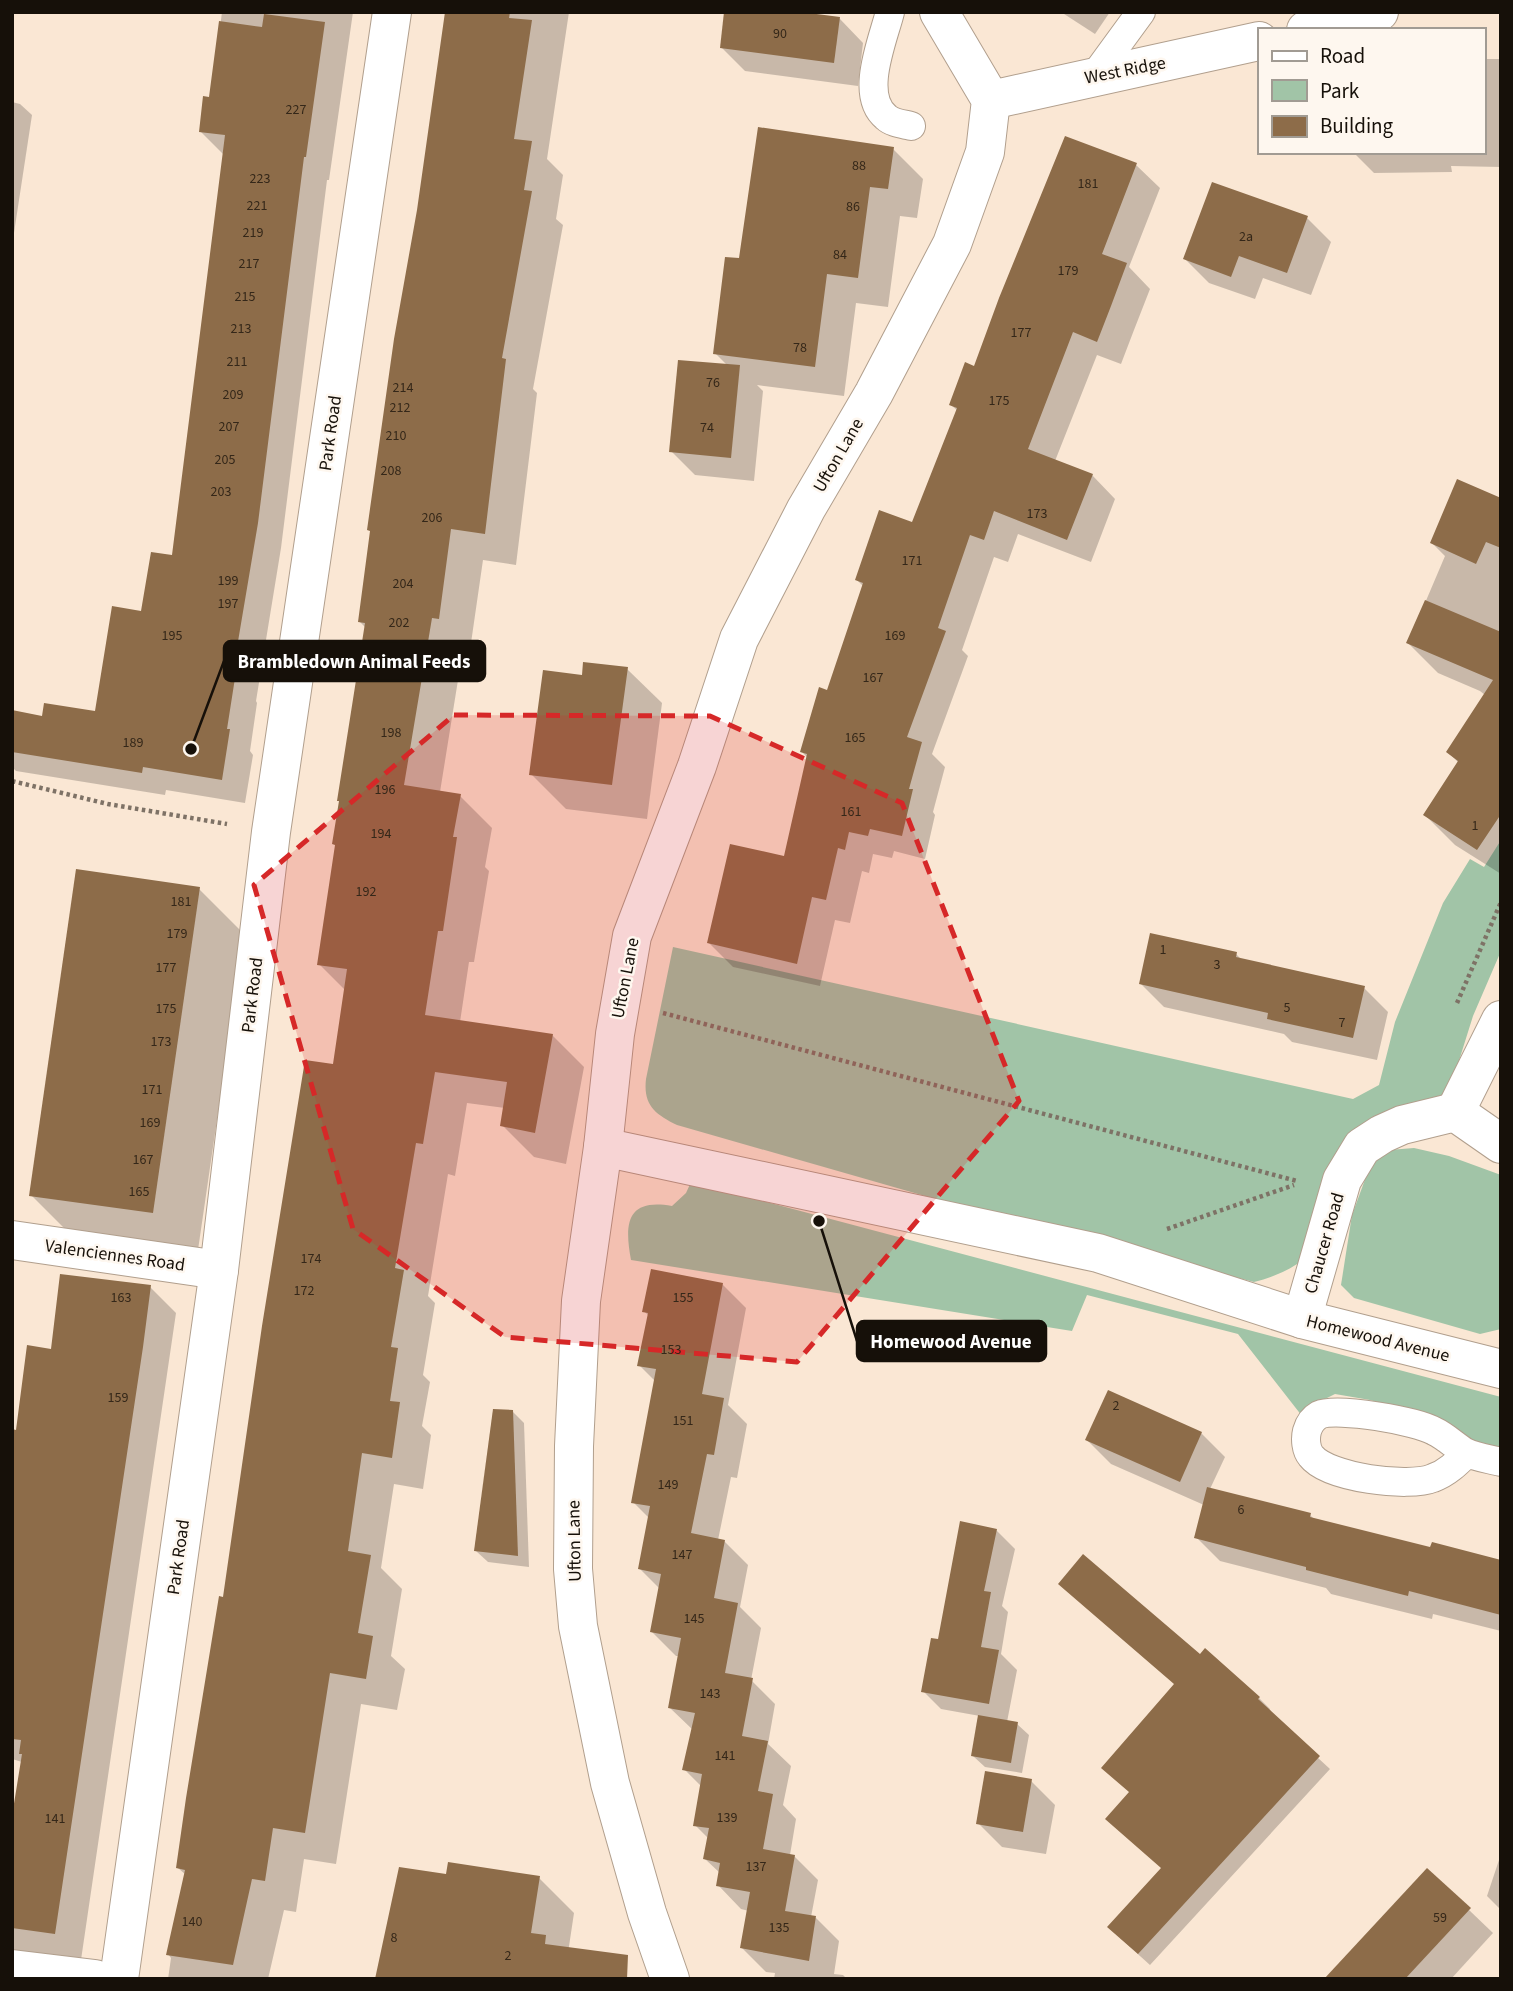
<svg xmlns="http://www.w3.org/2000/svg" width="1513" height="1991" font-family="'Source Sans 3',sans-serif">
<rect width="100%" height="100%" fill="#fae7d4"/>
<g fill="#a1c4a7">
<path d="M1501 840V951L1473 1016 1452 1083 1441 1100 1402 1122 1311 1254C1292 1269 1277 1276 1254 1282L939 1200 677 1125C655 1114 643 1105 646 1079L673 947 1353 1099 1379 1085 1395 1022 1443 903 1470 859 1484 867Z"/>
<path d="M1414 1148 1449 1156 1501 1175V1329L1480 1334 1354 1298 1341 1285 1352 1215 1370 1166 1389 1150Z"/>
<path d="M691 1182 1501 1397V1450L1476 1443 1427 1417 1370 1400 1335 1394 1319 1402 1302 1416 1238 1334 1087 1295 1072 1331 631 1260C624 1223 627 1198 672 1206L686 1193Z"/>
</g>
<g fill="#0003">
<path d="M222 12H353L329 180H327L281 548 256 701 257 703 250 751 253 755 245 803 166 790 165 795 16 771 12 767V712L43 718 96 713 142 613 174 557 224 155 201 132 211 99Z"/>
<path d="M447 12H569L547 159 563 175 556 219 563 225 533 389 537 393 516 565 483 560 470 650 463 649 440 792 460 796 492 828 485 867 489 871 474 962H469L460 1022 552 1035 584 1067 566 1164 534 1157 502 1125 505 1108 467 1103 455 1176 448 1174 428 1296 435 1303 423 1375 430 1382 422 1426 431 1435 423 1489 394 1484 381 1568 402 1589 391 1656 405 1669 397 1710 361 1704 336 1864 304 1859 296 1912 284 1910 268 1979H168L171 1958 168 1954 186 1875 178 1868 224 1599 335 1066 346 991 319 964 366 628 359 621Z"/>
<path d="M726 12H816L815 16 840 19 863 43 858 86 745 71 721 47Z"/>
<path d="M1061 12H1110L1095 34Z"/>
<path d="M1483 59H1501V167L1451 166 1452 172 1374 173 1353 152H1483Z"/>
<path d="M12 102 20 104 32 115 12 246Z"/>
<path d="M1066 138 1136 165 1160 188 1129 267 1150 289 1134 330 1121 364 1097 355 1055 461 1092 475 1115 499 1091 562 1018 534 1008 562 994 557 962 650 968 656 932 754 945 767 933 812 935 815 925 859 894 851 892 858 873 854 869 873 862 871 850 923 835 920 820 986 733 967 709 943 785 858 808 758 802 752 828 692 863 586 857 580 913 524 958 411 951 405 975 368Z"/>
<path d="M893 149 923 179 917 218 900 216 888 307 856 303 844 396 757 385 763 391 754 481 695 475 671 451 728 366 715 353 741 260Z"/>
<path d="M1307 218 1331 242 1311 295 1263 278 1255 299 1209 283 1185 259Z"/>
<path d="M1501 500V874L1455 845 1425 815 1459 763 1448 752 1485 695 1480 691 1438 673 1408 643 1445 556 1432 543Z"/>
<path d="M627 669 662 703 647 819 566 809 531 774 583 677Z"/>
<path d="M199 889 244 934 197 1257 76 1240 31 1195Z"/>
<path d="M1236 954 1243 961 1364 988 1388 1012 1377 1060 1292 1042 1284 1034 1164 1007 1141 984Z"/>
<path d="M722 1284 746 1308 728 1405 747 1424 737 1478 731 1477 718 1540 724 1541 748 1565 740 1607 761 1628 751 1680 775 1704 768 1744 791 1766 783 1805 796 1819 790 1855 794 1856 818 1880 811 1917 816 1918 839 1941 834 1974 843 1975 847 1979H774L775 1973 766 1972 742 1948 749 1911 741 1909 718 1885 720 1873 705 1859 709 1839 695 1825 702 1787 684 1769 693 1730 670 1708 680 1656H676L652 1632 660 1589 640 1569 650 1519 633 1502 655 1381 639 1365 649 1316 644 1311Z"/>
<path d="M150 1287 176 1313 81 1960 12 1950V1827L22 1762 12 1759V1459L53 1351Z"/>
<path d="M513 1412 524 1423 529 1567 488 1562 476 1551Z"/>
<path d="M1201 1433 1225 1457 1210 1489 1310 1515 1315 1520 1432 1549 1501 1561V1631L1433 1614 1432 1619 1331 1594 1326 1588 1220 1561 1196 1537 1204 1505 1111 1464 1087 1440Z"/>
<path d="M996 1530 1015 1549 1002 1606 1008 1612 1001 1654 1017 1670 1007 1722 1017 1724 1029 1735 1022 1773 985 1767 973 1756 980 1716 941 1709 923 1691 940 1641Z"/>
<path d="M1200 1657 1259 1698 1270 1709 1268 1712 1330 1769 1150 1965 1120 1938 1162 1868 1130 1793Z"/>
<path d="M1031 1781 1055 1805 1046 1854 1002 1847 978 1823Z"/>
<path d="M1501 1854V1910L1487 1896Z"/>
<path d="M447 1876 539 1878 574 1913 568 1953 594 1979Z"/>
<path d="M1469 1910 1493 1933 1451 1979H1326Z"/>
</g>
<g fill="#8d6c49">
<path d="M445 12H510L509 18 532 20 514 139 532 141 524 190 532 191 502 358 506 359 485 534 451 529 439 619 432 618 404 785 461 794 453 837H457L443 931H438L425 1015 553 1034 535 1133 500 1126 507 1082 435 1072 423 1144 416 1143 395 1268 404 1270 391 1347 398 1348 390 1401 400 1402 392 1458 362 1453 348 1551 371 1555 358 1633 373 1636 366 1679 330 1673 305 1833 273 1828 265 1881 252 1879 233 1965 166 1955 185 1870 176 1868 186 1798 219 1596 223 1597 262 1326 305 1060 333 1064 347 969 317 965 335 845 332 844 339 801H337L365 623 358 622 370 531 367 530 394 339 417 210Z"/>
<path d="M724 12H801L840 17 834 63 720 48Z"/>
<path d="M264 14 325 22 306 157H304L258 523 232 677 235 678 227 729H230L222 780 143 767 142 773 12 752V710L42 716 44 703 95 711 112 606 141 611 151 552 172 555 225 135 199 132 203 96 209 97 219 21 262 27Z"/>
<path d="M758 127 894 147 888 189 870 187 858 278 827 274 815 367 713 354 725 257 739 258Z"/>
<path d="M1065 136 1137 163 1102 254 1127 263 1111 306 1097 342 1073 332 1028 449 1093 474 1067 540 994 511 984 540 970 535 938 628 946 631 907 737 922 742 909 789H913L902 836 870 829 868 836 849 832 845 850 838 848 826 900 812 897 797 964 707 943 730 844 784 856 807 754 800 752 819 687 827 690 863 583 855 580 879 510 912 522 957 408 949 405 965 362 974 366 999 298Z"/>
<path d="M1212 182 1308 216 1287 273 1239 256 1231 277 1183 259Z"/>
<path d="M678 360 740 365 731 458 669 452Z"/>
<path d="M1457 479 1501 498V548L1486 542 1476 564 1430 543Z"/>
<path d="M1425 600 1501 632V814L1477 850 1423 815 1458 761 1446 752 1493 680 1406 643Z"/>
<path d="M583 662 628 667 612 785 529 775 543 670 582 675Z"/>
<path d="M76 869 200 887 153 1213 29 1196Z"/>
<path d="M1150 933 1237 952 1236 957 1365 986 1353 1038 1267 1019 1268 1013 1139 984Z"/>
<path d="M651 1269 723 1283 702 1394 724 1398 714 1455 707 1454 691 1533 725 1540 714 1598 738 1603 725 1673 753 1678 742 1736 768 1741 758 1791 773 1794 763 1849 795 1855 785 1911 816 1916 809 1961 740 1948 750 1892 716 1886 720 1863 703 1859 709 1828 693 1826 702 1774 682 1770 695 1713 668 1708 681 1638 650 1632 661 1574 638 1569 650 1506 631 1503 656 1369 637 1366 648 1313 642 1312Z"/>
<path d="M60 1274 151 1285 143 1347 55 1934 12 1928V1816L22 1754H19L21 1740 12 1739V1429L16 1430 27 1345 51 1349Z"/>
<path d="M1108 1390 1202 1432 1180 1482 1085 1440Z"/>
<path d="M493 1409 513 1410 518 1556 474 1551Z"/>
<path d="M1207 1487 1311 1513 1310 1517 1430 1547 1432 1542 1501 1560V1615L1409 1591 1408 1596 1306 1570V1567L1194 1538Z"/>
<path d="M960 1521 997 1529 984 1591 991 1592 981 1647 999 1650 989 1704 921 1692 931 1638 938 1639Z"/>
<path d="M1083 1554 1200 1654 1205 1648 1260 1697 1258 1699 1320 1756 1138 1954 1107 1927 1161 1868 1105 1819 1129 1792 1101 1768 1174 1684 1058 1584Z"/>
<path d="M978 1715 1018 1722 1011 1763 971 1756Z"/>
<path d="M985 1771 1032 1779 1023 1832 976 1824Z"/>
<path d="M448 1862 540 1876 531 1933 546 1935 545 1944 628 1955 627 1979H375L399 1867 446 1874Z"/>
<path d="M1427 1868 1471 1908 1405 1979H1324Z"/>
</g>
<g fill="none" stroke-linecap="round" stroke-linejoin="round">
<defs>
<g id="lane">
<path d="M890 12C883 40 859 95 886 117 892 123 903 124 911 126"/>
<path d="M1095 75 1141 12"/>
<path d="M1467 1453C1457 1463 1447 1473 1433 1478 1409 1488 1328 1478 1311 1456 1306 1450 1305 1439 1307 1431 1309 1424 1312 1419 1319 1415 1337 1407 1417 1421 1434 1431 1445 1436 1454 1445 1465 1452 1475 1457 1489 1459 1501 1462"/>
</g>
<g id="street">
<path d="M1306 30 1379 12"/>
<path d="M991 100 1259 41"/>
<path d="M1455 1112 1501 1020"/>
<path d="M603 1147 1098 1253 1302 1319 1501 1369"/>
<path d="M12 1240 219 1270"/>
<path d="M1302 1319 1342 1180 1362 1147 1382 1134 1402 1125 1455 1112 1501 1144"/>
<path d="M12 1969 95 1979"/>
<path d="M670 1979 647 1913 610 1783 578 1626 573 1569 574 1446 581 1301 603 1147 615 1034 632 936 697 766 739 639 806 509 874 393 952 244 985 152 991 100 939 12"/>
</g>
<path id="secondary" d="M119 1979 219 1270 271 832 392 12"/>
</defs>
<use href="#lane" stroke="#b19f8d" stroke-width="30"/>
<use href="#street" stroke="#b19f8d" stroke-width="40"/>
<use href="#secondary" stroke="#b19f8d" stroke-width="40"/>
<g stroke="#7e7266" stroke-width="4.5" stroke-dasharray="3.5 3.5" stroke-linecap="butt">
<path d="M12 781 108 804 227 824"/>
<path d="M1457 1003 1501 902"/>
<path d="M663 1013 1297 1181"/>
<path d="M1167 1229 1294 1185"/>
</g>
<use href="#lane" stroke="#fff" stroke-width="28"/>
<use href="#street" stroke="#fff" stroke-width="38"/>
<use href="#secondary" stroke="#fff" stroke-width="38"/>
</g>
<path fill="#d62828" fill-opacity="0.2" stroke="#d62828" stroke-width="5" stroke-dasharray="14 9" stroke-linejoin="round" d="M454 715 710 716 902 803 1019 1101 797 1362 505 1337 353 1229 254 885Z"/>
<g text-anchor="middle" stroke-width="5" stroke-linejoin="round" paint-order="stroke">
<g font-size="14" fill="#342719">
<text x="780" y="38">90</text>
<text x="296" y="114">227</text>
<text x="859" y="170">88</text>
<text x="260" y="183">223</text>
<text x="1088" y="188">181</text>
<text x="257" y="210">221</text>
<text x="853" y="211">86</text>
<text x="253" y="237">219</text>
<text x="1246" y="241">2a</text>
<text x="840" y="259">84</text>
<text x="249" y="268">217</text>
<text x="1068" y="275">179</text>
<text x="245" y="301">215</text>
<text x="241" y="333">213</text>
<text x="1021" y="337">177</text>
<text x="800" y="352">78</text>
<text x="237" y="366">211</text>
<text x="713" y="387">76</text>
<text x="403" y="392">214</text>
<text x="233" y="399">209</text>
<text x="999" y="405">175</text>
<text x="400" y="412">212</text>
<text x="229" y="431">207</text>
<text x="707" y="432">74</text>
<text x="396" y="440">210</text>
<text x="225" y="464">205</text>
<text x="391" y="475">208</text>
<text x="221" y="496">203</text>
<text x="1037" y="518">173</text>
<text x="432" y="522">206</text>
<text x="912" y="565">171</text>
<text x="228" y="585">199</text>
<text x="403" y="588">204</text>
<text x="228" y="608">197</text>
<text x="399" y="627">202</text>
<text x="172" y="640">195</text>
<text x="895" y="640">169</text>
<text x="873" y="682">167</text>
<text x="391" y="737">198</text>
<text x="855" y="742">165</text>
<text x="133" y="747">189</text>
<text x="385" y="794">196</text>
<text x="851" y="816">161</text>
<text x="1475" y="830">1</text>
<text x="381" y="838">194</text>
<text x="366" y="896">192</text>
<text x="181" y="906">181</text>
<text x="177" y="938">179</text>
<text x="1163" y="954">1</text>
<text x="1217" y="969">3</text>
<text x="166" y="972">177</text>
<text x="1287" y="1012">5</text>
<text x="166" y="1013">175</text>
<text x="1342" y="1027">7</text>
<text x="161" y="1046">173</text>
<text x="152" y="1094">171</text>
<text x="150" y="1127">169</text>
<text x="143" y="1164">167</text>
<text x="139" y="1196">165</text>
<text x="311" y="1263">174</text>
<text x="304" y="1295">172</text>
<text x="121" y="1302">163</text>
<text x="683" y="1302">155</text>
<text x="671" y="1354">153</text>
<text x="118" y="1402">159</text>
<text x="1116" y="1410">2</text>
<text x="683" y="1425">151</text>
<text x="668" y="1489">149</text>
<text x="1241" y="1514">6</text>
<text x="682" y="1559">147</text>
<text x="694" y="1623">145</text>
<text x="710" y="1698">143</text>
<text x="725" y="1760">141</text>
<text x="727" y="1822">139</text>
<text x="55" y="1823">141</text>
<text x="756" y="1871">137</text>
<text x="1440" y="1922">59</text>
<text x="192" y="1926">140</text>
<text x="779" y="1932">135</text>
<text x="394" y="1942">8</text>
<text x="508" y="1960">2</text>
</g>
<g font-size="18" fill="#161009" stroke="#fef7ef">
<text transform="translate(1125 70) rotate(-11)" y="6">West Ridge</text>
<text transform="translate(330 433) rotate(-82)" y="6">Park Road</text>
<text transform="translate(838 455) rotate(-60)" y="6">Ufton Lane</text>
<text transform="translate(625 978) rotate(-79)" y="6">Ufton Lane</text>
<text transform="translate(252 995) rotate(-83)" y="6">Park Road</text>
<text transform="translate(1324 1243) rotate(-74)" y="6">Chaucer Road</text>
<text transform="translate(115 1255) rotate(8)" y="6">Valenciennes Road</text>
<text transform="translate(1378 1338) rotate(14)" y="6">Homewood Avenue</text>
<text transform="translate(574 1541) rotate(-91)" y="6">Ufton Lane</text>
<text transform="translate(178 1557) rotate(-82)" y="6">Park Road</text>
</g>
</g>
<path fill="none" stroke="#161009" stroke-width="2.5" d="M191 749L224 661M819 1221L857 1341"/>
<g fill="#161009" stroke="#fef7ef" stroke-width="2.5">
<circle cx="191" cy="749" r="7"/>
<circle cx="819" cy="1221" r="7"/>
</g>
<g fill="#161009" stroke="#161009" stroke-width="2.5">
<rect x="224" y="641" width="261" height="40" rx="7"/>
<rect x="857" y="1321" width="189" height="40" rx="7"/>
</g>
<g font-size="19" text-anchor="middle" font-weight="bold" fill="#fff">
<text x="354" y="668">Brambledown Animal Feeds</text>
<text x="951" y="1348">Homewood Avenue</text>
</g>
<rect width="1513" height="1991" fill="none" stroke="#161009" stroke-width="28"/>
<rect x="1258" y="28" width="228" height="126" fill="#fef7ef" stroke="#a19b93" stroke-width="2"/>
<rect x="1272" y="51" width="35" height="10" fill="#ffffff" stroke="#a19b93" stroke-width="2"/>
<text x="1320" y="63" font-size="21" fill="#161009">Road</text>
<rect x="1272" y="80" width="35" height="21" fill="#a1c4a7" stroke="#a19b93" stroke-width="2"/>
<text x="1320" y="98" font-size="21" fill="#161009">Park</text>
<rect x="1272" y="116" width="35" height="21" fill="#8d6c49" stroke="#a19b93" stroke-width="2"/>
<text x="1320" y="133" font-size="21" fill="#161009">Building</text>
</svg>
